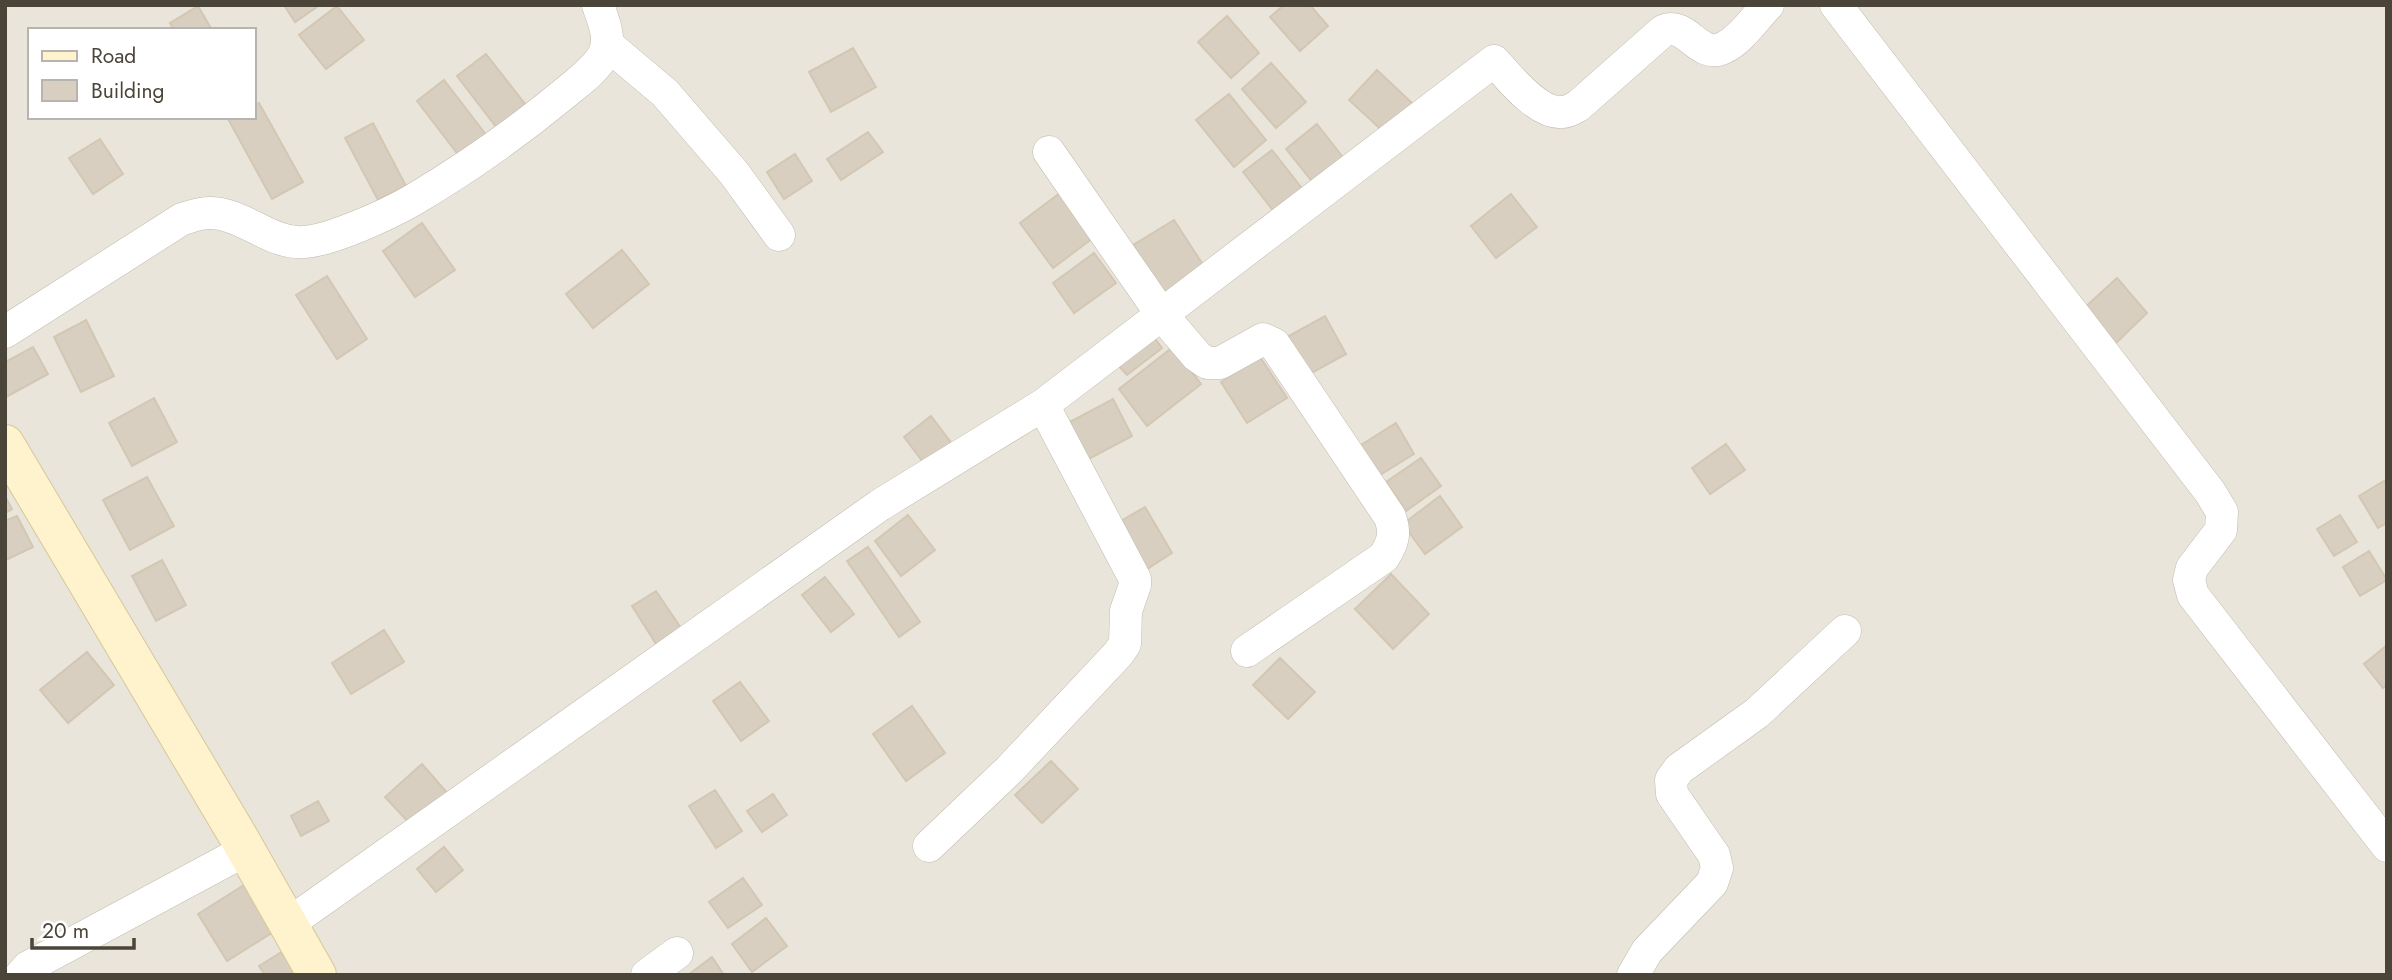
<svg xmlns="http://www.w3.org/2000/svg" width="2392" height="980" font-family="Jost,sans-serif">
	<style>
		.residential { fill: #eae5da; fill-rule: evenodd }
		.building { fill: #d8cfc1; stroke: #d3c7b4; stroke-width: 2 }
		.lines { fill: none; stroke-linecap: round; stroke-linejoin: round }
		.street-casing { stroke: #c2bbae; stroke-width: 33 }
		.secondary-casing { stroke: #d6c79b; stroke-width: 40 }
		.street { stroke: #fff; stroke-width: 32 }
		.secondary { stroke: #fff3cd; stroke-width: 38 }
	</style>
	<rect width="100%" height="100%" fill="#f6f3ec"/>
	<!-- residential -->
	<path class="residential" d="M 5,5 L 2387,5 L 2387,975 L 5,975 ZM 30,30 L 254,30 L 254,117 L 30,117 Z"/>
	<!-- building -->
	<path class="building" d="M 284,5 L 320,5 L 295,22 Z
		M 1284,5 L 1310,5 L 1328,26 L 1300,51 L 1270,17 Z
		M 198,6 L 212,30 L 174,30 L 170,23 Z
		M 337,6 L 364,40 L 326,69 L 299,35 Z
		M 1227,16 L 1259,53 L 1231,78 L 1198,42 Z
		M 853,48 L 876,87 L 831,112 L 809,72 Z
		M 486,54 L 529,109 L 500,132 L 457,76 Z
		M 1271,63 L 1306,102 L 1276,128 L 1242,89 Z
		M 1377,70 L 1413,104 L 1385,133 L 1349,100 Z
		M 444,80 L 487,136 L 460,157 L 417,101 Z
		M 1229,94 L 1266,140 L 1234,167 L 1196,120 Z
		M 259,103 L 303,182 L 272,199 L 228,119 L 254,117 L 254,106 Z
		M 373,123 L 406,186 L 378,200 L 345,138 Z
		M 1317,124 L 1349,165 L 1319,190 L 1286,149 Z
		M 868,132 L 883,152 L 841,180 L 827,159 Z
		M 100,139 L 123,174 L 93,194 L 69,158 Z
		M 1272,150 L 1308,196 L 1279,218 L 1243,172 Z
		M 795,154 L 812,181 L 784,199 L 767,172 Z
		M 1060,193 L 1093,238 L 1053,268 L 1020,223 Z
		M 1511,194 L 1537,227 L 1496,258 L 1471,226 Z
		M 1174,220 L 1209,274 L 1168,300 L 1133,245 Z
		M 422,223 L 455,270 L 415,297 L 383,251 Z
		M 622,250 L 649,284 L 593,328 L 566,294 Z
		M 1094,253 L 1116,283 L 1074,313 L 1053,283 Z
		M 327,276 L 367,339 L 337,359 L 296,295 Z
		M 2117,278 L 2147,313 L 2113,346 L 2082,310 Z
		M 1325,316 L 1346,354 L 1308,375 L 1287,337 Z
		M 86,320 L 114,376 L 81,392 L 54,337 Z
		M 1151,333 L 1162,348 L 1127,375 L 1114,361 Z
		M 33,347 L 48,374 L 6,397 L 5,362 Z
		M 1173,347 L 1201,384 L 1147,426 L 1119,389 Z
		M 1260,357 L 1287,398 L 1247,423 L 1221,382 Z
		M 154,398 L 177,442 L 132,466 L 109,423 Z
		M 1113,399 L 1132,436 L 1085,461 L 1066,424 Z
		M 931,416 L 956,449 L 929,470 L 904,437 Z
		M 1396,423 L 1414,454 L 1372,480 L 1353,450 Z
		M 1726,444 L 1745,470 L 1710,494 L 1692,468 Z
		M 1421,458 L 1441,486 L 1406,511 L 1386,482 Z
		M 147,477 L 174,526 L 130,550 L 103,500 Z
		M 2384,481 L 2387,487 L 2387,523 L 2378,528 L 2359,496 Z
		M 5,496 L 12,509 L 5,513 Z
		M 1440,496 L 1462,527 L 1425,554 L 1403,524 Z
		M 1145,507 L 1172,553 L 1147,569 L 1119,522 Z
		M 908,515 L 935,550 L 901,576 L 875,541 Z
		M 2340,515 L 2357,542 L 2334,556 L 2317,529 Z
		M 17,516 L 33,547 L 6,560 L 5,521 Z
		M 868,547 L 920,622 L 899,637 L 847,561 Z
		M 2369,551 L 2387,580 L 2360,596 L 2343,567 Z
		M 162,560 L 186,605 L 156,621 L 132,576 Z
		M 1391,574 L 1429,614 L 1393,649 L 1355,609 Z
		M 825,577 L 854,614 L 831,632 L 802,595 Z
		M 656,591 L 685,634 L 660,650 L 632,606 Z
		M 384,630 L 404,662 L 351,694 L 332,663 Z
		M 2387,645 L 2387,685 L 2383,688 L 2364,664 Z
		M 87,652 L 114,685 L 68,723 L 40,690 Z
		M 1280,658 L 1315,692 L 1288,719 L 1253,685 Z
		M 740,682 L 769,721 L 741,741 L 713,701 Z
		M 912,706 L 945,753 L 906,781 L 873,734 Z
		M 1051,761 L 1078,789 L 1042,823 L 1015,795 Z
		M 422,764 L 449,795 L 413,827 L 385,797 Z
		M 715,790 L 742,831 L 716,848 L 689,806 Z
		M 773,794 L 787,815 L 762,832 L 747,811 Z
		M 318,801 L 329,821 L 301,836 L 291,816 Z
		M 444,847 L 463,870 L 436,892 L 417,869 Z
		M 743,878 L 762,905 L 728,928 L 709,902 Z
		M 249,882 L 278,929 L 227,961 L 198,914 Z
		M 766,918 L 787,946 L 752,972 L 732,944 Z
		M 288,948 L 305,975 L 265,975 L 259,966 Z
		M 712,957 L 724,975 L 688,975 Z"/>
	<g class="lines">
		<!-- street casing -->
		<g class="street-casing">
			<path id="street" d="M 1836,5 L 2210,492 L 2222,512 L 2221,530 L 2192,568 L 2189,580 L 2193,595 L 2387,846
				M 608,45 L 665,93 L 734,173 L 779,235
				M 1049,152 L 1162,315 L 1197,356 L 1207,363 L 1220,363 L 1263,339 L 1274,344 L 1390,517 C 1396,534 1393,542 1384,557 L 1247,651
				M 5,332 L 182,219 C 190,217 200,213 208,213 C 243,212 270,245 304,242 C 330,241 389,214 413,200 C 465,169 518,132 565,93 C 578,82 594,71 603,56 C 612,40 604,22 598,5
				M 929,846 L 1009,770 L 1118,654 L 1125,644 L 1126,611 L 1135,585 L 1135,579 L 1043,405
				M 288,924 L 880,505 L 1043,405 L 1494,61 C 1509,77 1538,115 1563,112 C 1568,112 1574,108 1578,106 L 1663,31 C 1687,20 1698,60 1723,48 C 1740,41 1755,18 1768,5
				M 21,975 L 28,967 L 246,850
				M 647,975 L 677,953
				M 1633,975 L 1647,951 L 1712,883 L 1717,868 L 1714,855 L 1672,794 L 1671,780 L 1679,769 L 1757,713 L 1845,631"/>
		</g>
		<!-- secondary casing -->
		<g class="secondary-casing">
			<path id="secondary" d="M 5,444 L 238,836 L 317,975"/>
		</g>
		<!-- street -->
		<use href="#street" class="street"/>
		<!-- secondary -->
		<use href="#secondary" class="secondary"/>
	</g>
	<!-- border -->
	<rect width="2392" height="980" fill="none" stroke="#4b4439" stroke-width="14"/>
	<!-- legend -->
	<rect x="28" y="28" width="228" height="91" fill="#ffffff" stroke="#b7b4b0" stroke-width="2"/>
	<rect x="42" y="51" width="35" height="10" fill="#fff3cd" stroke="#b7b4b0" stroke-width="2"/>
	<text x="91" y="63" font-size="21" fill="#4b4439">Road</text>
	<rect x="42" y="80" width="35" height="21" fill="#d8cfc1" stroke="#b7b4b0" stroke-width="2"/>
	<text x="91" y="98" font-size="21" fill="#4b4439">Building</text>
	<!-- scale -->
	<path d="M32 938v10h102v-10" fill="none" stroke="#4b4439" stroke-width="3.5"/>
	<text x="42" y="938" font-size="21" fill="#4b4439" stroke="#ffffff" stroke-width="5" paint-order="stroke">20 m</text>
</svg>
